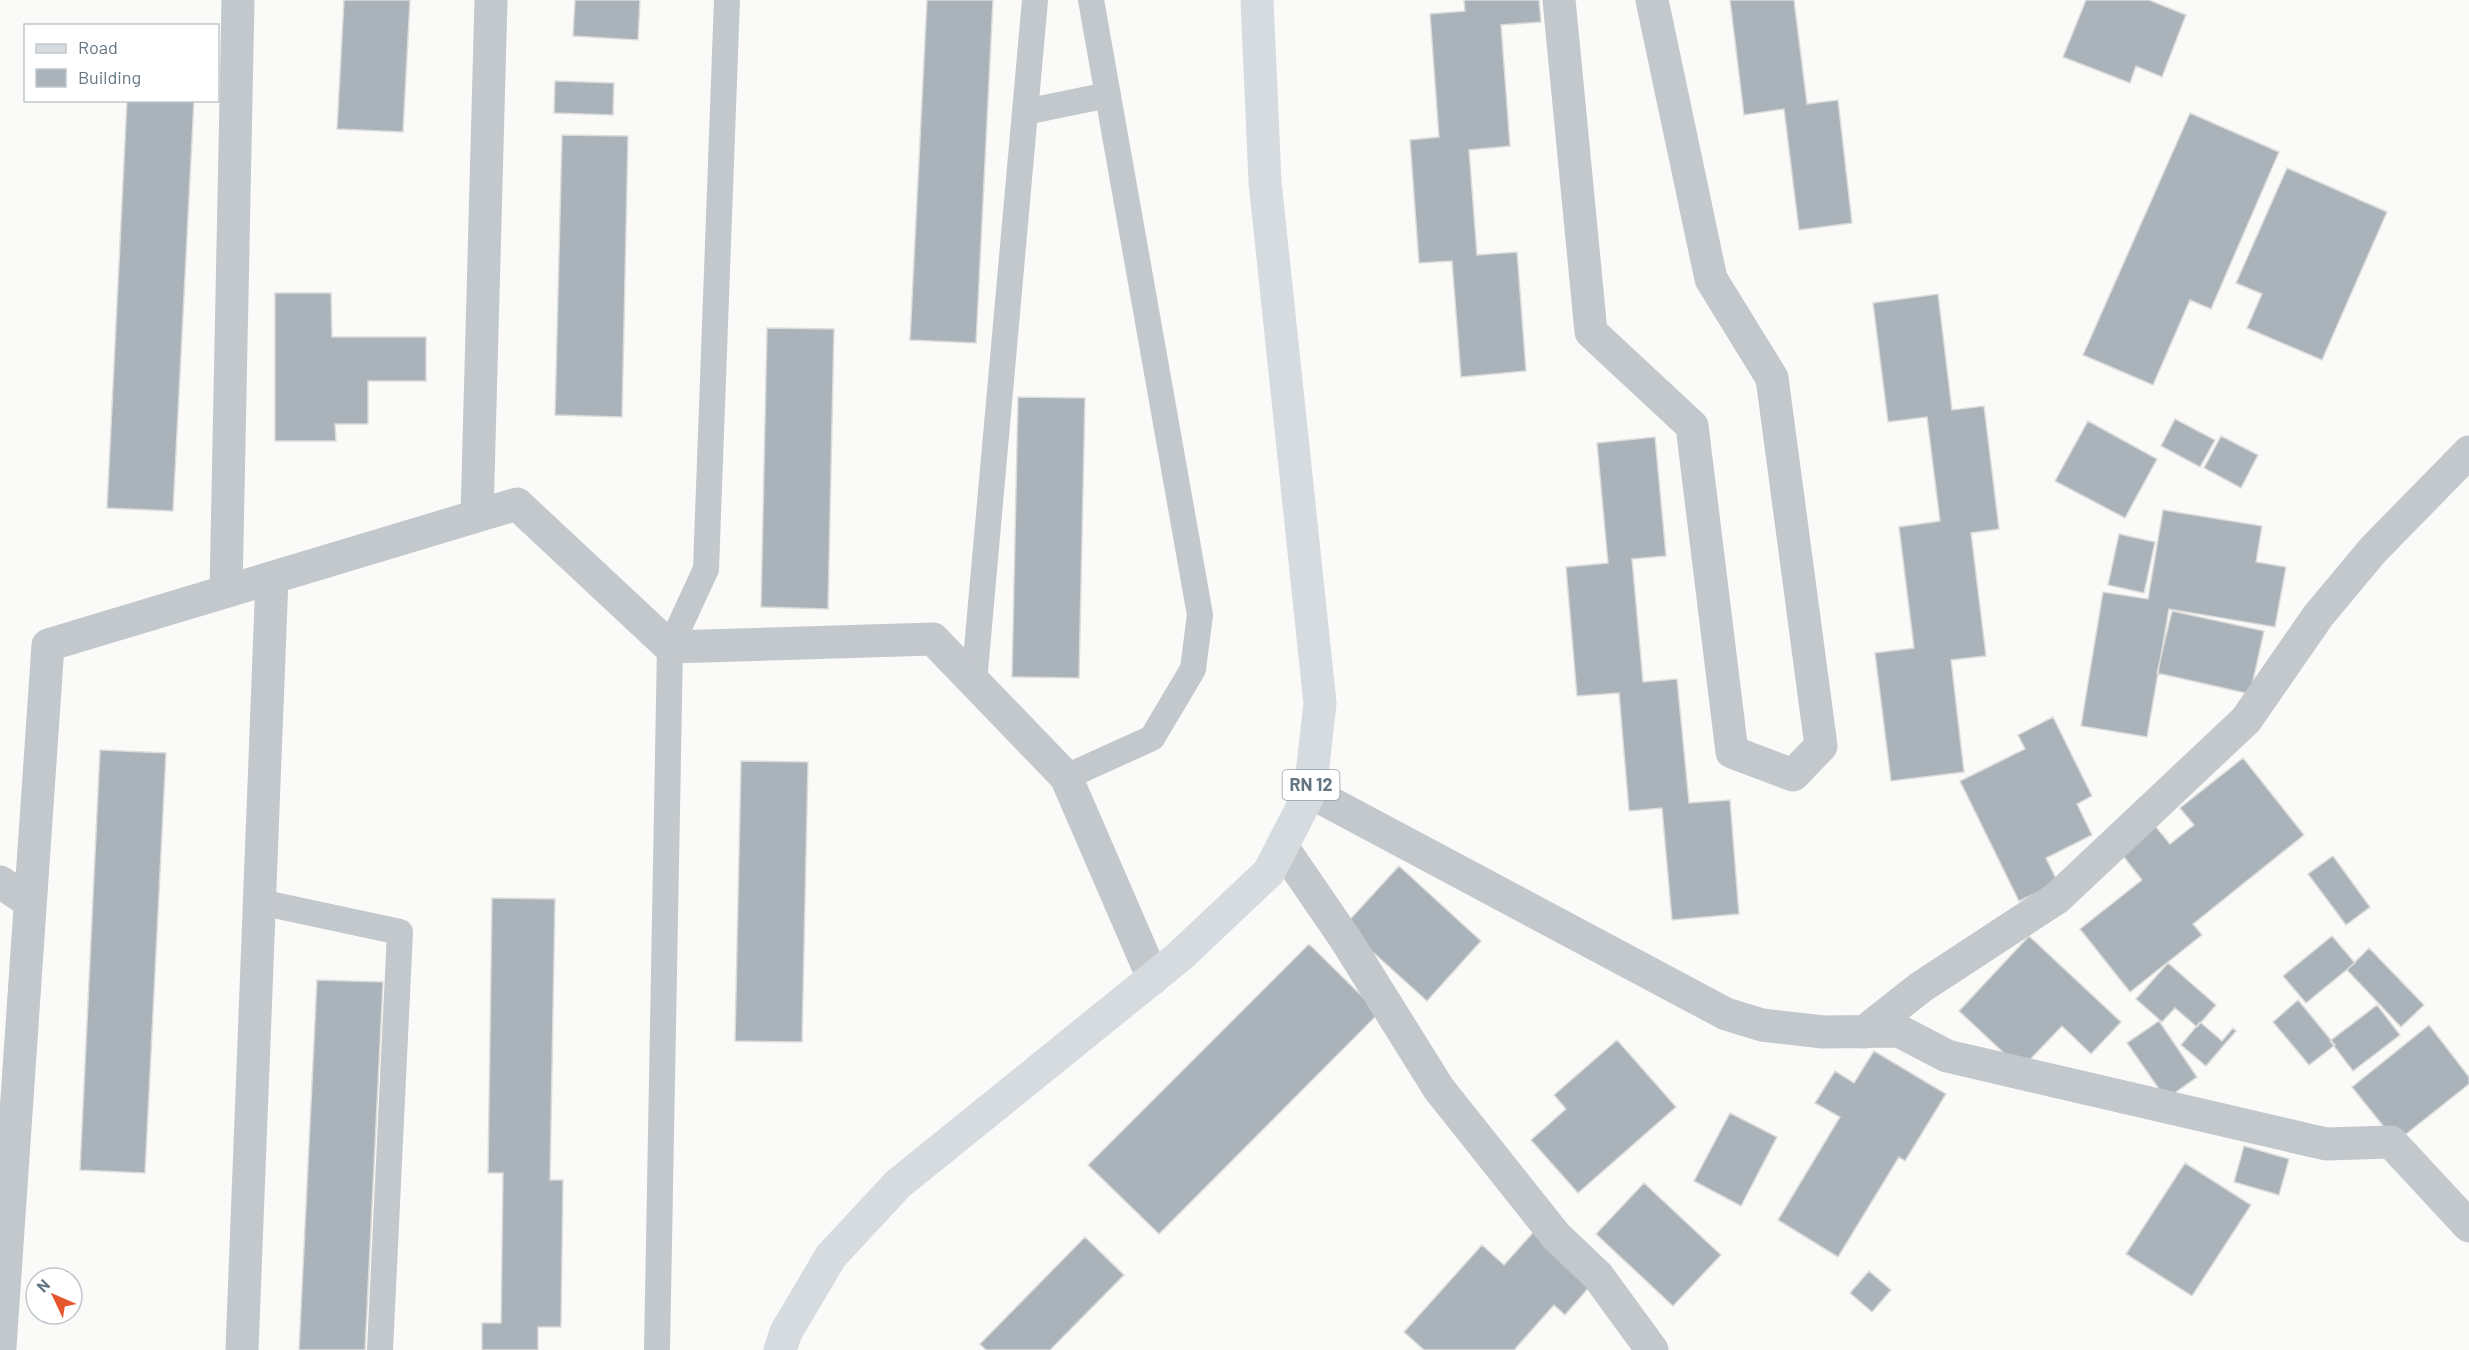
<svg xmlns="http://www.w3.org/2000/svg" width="2469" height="1350" font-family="Barlow,sans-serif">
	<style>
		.building { fill: #aab3b9; stroke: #dcdcda; stroke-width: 1.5 }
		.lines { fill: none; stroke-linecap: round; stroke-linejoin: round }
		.service { stroke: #c3c8cc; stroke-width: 26 }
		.minor { stroke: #c3c8cc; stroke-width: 33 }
		.primary { stroke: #d6dbdf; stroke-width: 33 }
		.labels { text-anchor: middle; stroke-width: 6; stroke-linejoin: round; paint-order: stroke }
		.shield { fill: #fff; stroke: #939fa8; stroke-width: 1.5 }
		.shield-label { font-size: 18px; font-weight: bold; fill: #657683 }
	</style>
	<rect width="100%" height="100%" fill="#fafaf8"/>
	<!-- building -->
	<path class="building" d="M 344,0 L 410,0 L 403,132 L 337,129 Z
		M 575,0 L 640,0 L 638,40 L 573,36 Z
		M 927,0 L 993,0 L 976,343 L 910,340 Z
		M 1464,0 L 1539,0 L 1541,22 L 1501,25 L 1510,146 L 1469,150 L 1477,255 L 1517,252 L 1526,371 L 1461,377 L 1452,261 L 1419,263 L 1410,140 L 1439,137 L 1430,14 L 1465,11 Z
		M 1730,0 L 1794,0 L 1807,104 L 1838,100 L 1852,223 L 1799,230 L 1784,109 L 1744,115 Z
		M 2086,0 L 2149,0 L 2186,15 L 2162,77 L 2136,66 L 2130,83 L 2063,57 Z
		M 555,81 L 614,83 L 613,115 L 554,113 Z
		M 127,100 L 194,100 L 173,511 L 107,508 Z
		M 2190,113 L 2279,152 L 2211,309 L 2190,300 L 2153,385 L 2083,355 Z
		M 562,135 L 628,136 L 622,417 L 555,415 Z
		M 2287,168 L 2387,212 L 2322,360 L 2247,328 L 2262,294 L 2236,283 Z
		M 275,293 L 331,293 L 332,337 L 426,337 L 426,381 L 368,381 L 368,424 L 335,424 L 336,441 L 275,441 Z
		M 1938,294 L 1952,410 L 1984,406 L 1999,529 L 1971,533 L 1986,656 L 1951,660 L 1964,772 L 1891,781 L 1875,653 L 1914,648 L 1899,527 L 1940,521 L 1927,417 L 1888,422 L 1873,303 Z
		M 767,328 L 834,329 L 828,609 L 761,607 Z
		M 1018,397 L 1085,398 L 1079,678 L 1012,677 Z
		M 2175,419 L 2215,440 L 2200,467 L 2161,446 Z
		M 2088,421 L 2157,459 L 2125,518 L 2055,481 Z
		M 2221,436 L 2258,455 L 2241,488 L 2204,468 Z
		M 1655,437 L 1666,556 L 1632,559 L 1643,682 L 1677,679 L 1689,803 L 1730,800 L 1739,914 L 1672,920 L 1662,808 L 1629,811 L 1619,693 L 1577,696 L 1566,567 L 1608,563 L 1597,443 Z
		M 2163,510 L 2262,526 L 2256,562 L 2286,567 L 2275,627 L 2169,609 L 2147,737 L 2081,726 L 2103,592 L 2148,599 Z
		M 2119,534 L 2155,542 L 2144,593 L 2108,585 Z
		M 2172,611 L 2264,631 L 2250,694 L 2157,673 Z
		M 2053,717 L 2092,796 L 2077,804 L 2092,835 L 2046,858 L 2058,883 L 2019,901 L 1960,781 L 2025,749 L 2018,735 Z
		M 100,750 L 166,753 L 145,1173 L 80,1170 Z
		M 2243,758 L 2304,835 L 2193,924 L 2202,935 L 2130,992 L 2080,929 L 2142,880 L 2116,847 L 2150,820 L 2170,844 L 2194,825 L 2180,808 Z
		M 741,761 L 808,762 L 802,1042 L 735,1041 Z
		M 2333,856 L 2370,907 L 2346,925 L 2308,874 Z
		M 1399,866 L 1481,941 L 1427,1001 L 1344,926 Z
		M 492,898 L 555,899 L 550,1180 L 563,1180 L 561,1327 L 538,1327 L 538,1350 L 482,1350 L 482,1323 L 501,1323 L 503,1173 L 488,1173 Z
		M 2029,936 L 2121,1022 L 2091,1054 L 2062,1026 L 2021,1069 L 1959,1011 Z
		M 2332,936 L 2355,963 L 2306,1003 L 2283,976 Z
		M 1309,944 L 1379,1013 L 1159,1234 L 1088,1165 Z
		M 2369,948 L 2424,1005 L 2401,1027 L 2347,970 Z
		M 2168,963 L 2216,1005 L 2197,1027 L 2175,1008 L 2162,1022 L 2136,999 Z
		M 317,980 L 383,982 L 365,1350 L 299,1350 Z
		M 2298,1000 L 2335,1045 L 2309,1065 L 2273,1022 Z
		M 2377,1005 L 2400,1035 L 2353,1071 L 2330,1041 Z
		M 2159,1021 L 2197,1077 L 2166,1099 L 2127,1043 Z
		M 2200,1022 L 2222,1041 L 2233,1028 L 2236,1031 L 2206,1066 L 2181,1045 Z
		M 2429,1025 L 2469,1077 L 2469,1084 L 2396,1142 L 2352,1087 Z
		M 1617,1040 L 1676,1107 L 1578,1193 L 1531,1140 L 1566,1109 L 1554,1095 Z
		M 1874,1051 L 1946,1094 L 1905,1161 L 1899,1157 L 1838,1257 L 1778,1220 L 1840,1117 L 1815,1103 L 1835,1071 L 1854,1083 Z
		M 1730,1113 L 1777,1137 L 1741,1206 L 1694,1181 Z
		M 2244,1146 L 2289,1159 L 2279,1195 L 2234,1182 Z
		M 2185,1163 L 2251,1205 L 2192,1296 L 2126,1254 Z
		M 1644,1183 L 1721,1255 L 1673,1306 L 1596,1234 Z
		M 1539,1226 L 1597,1278 L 1565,1315 L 1554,1305 L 1514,1350 L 1424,1350 L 1404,1332 L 1482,1245 L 1504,1265 Z
		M 1085,1237 L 1124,1275 L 1050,1350 L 986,1350 L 980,1344 Z
		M 1869,1271 L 1891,1290 L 1872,1312 L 1850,1293 Z"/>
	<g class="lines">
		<!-- service -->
		<path class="service" d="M 1025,112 L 1108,95
			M 974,682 L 1035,0
			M 1066,777 L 1152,738 L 1193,669 L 1200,615 L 1091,0
			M 260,902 L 400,932 L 380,1350
			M 657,1350 L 670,647 L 706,569 L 727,0"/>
		<!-- minor -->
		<path class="minor" d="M 1559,0 L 1591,332 L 1692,426 L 1732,752 L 1793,775 L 1821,746 L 1772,378 L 1711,279 L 1652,0
			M 477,516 L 491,0
			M 226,591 L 238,0
			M 1310,792 L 1726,1014 L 1762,1025 L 1823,1032 L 1899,1031 L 1947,1056 L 2326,1144 L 2391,1142 L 2469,1226
			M 1283,848 L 1346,940 L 1439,1089 L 1556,1236 L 1598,1276 L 1652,1350
			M 0,882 L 30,902
			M 1864,1032 L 1921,987 L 2057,898 L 2246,720 L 2318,616 L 2373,550 L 2469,452
			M 0,1347 L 48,645 L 517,504 L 670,647 L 933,639 L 1066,777 L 1153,978
			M 242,1350 L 272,578"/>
		<!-- primary -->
		<path class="primary" d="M 780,1350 L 786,1332 L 831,1256 L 898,1184 L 1180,956 L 1269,872 L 1310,792 L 1320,703 L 1265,182 L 1257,0"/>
	</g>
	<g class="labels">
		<!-- shield labels -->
		<rect class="shield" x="1282.5" y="770" width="57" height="30" rx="4.5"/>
		<g class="shield-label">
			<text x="1311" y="791">RN 12</text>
		</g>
	</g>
	<!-- legend -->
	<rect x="24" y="24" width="195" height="78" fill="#ffffff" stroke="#c1c8cd" stroke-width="1.5"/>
	<rect x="36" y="44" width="30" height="9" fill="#d6dbdf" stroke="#c1c8cd" stroke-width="1.5"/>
	<text x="78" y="54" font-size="18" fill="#657683">Road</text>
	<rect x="36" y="69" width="30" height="18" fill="#aab3b9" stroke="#c1c8cd" stroke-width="1.5"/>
	<text x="78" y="84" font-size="18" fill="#657683">Building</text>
	<!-- north arrow -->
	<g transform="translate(54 1296) rotate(314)"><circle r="28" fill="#ffffff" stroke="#c1c8cd" stroke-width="1.5"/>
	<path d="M0-4.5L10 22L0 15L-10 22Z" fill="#e4572e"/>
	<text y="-9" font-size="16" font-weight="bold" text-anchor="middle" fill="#657683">N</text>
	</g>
</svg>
